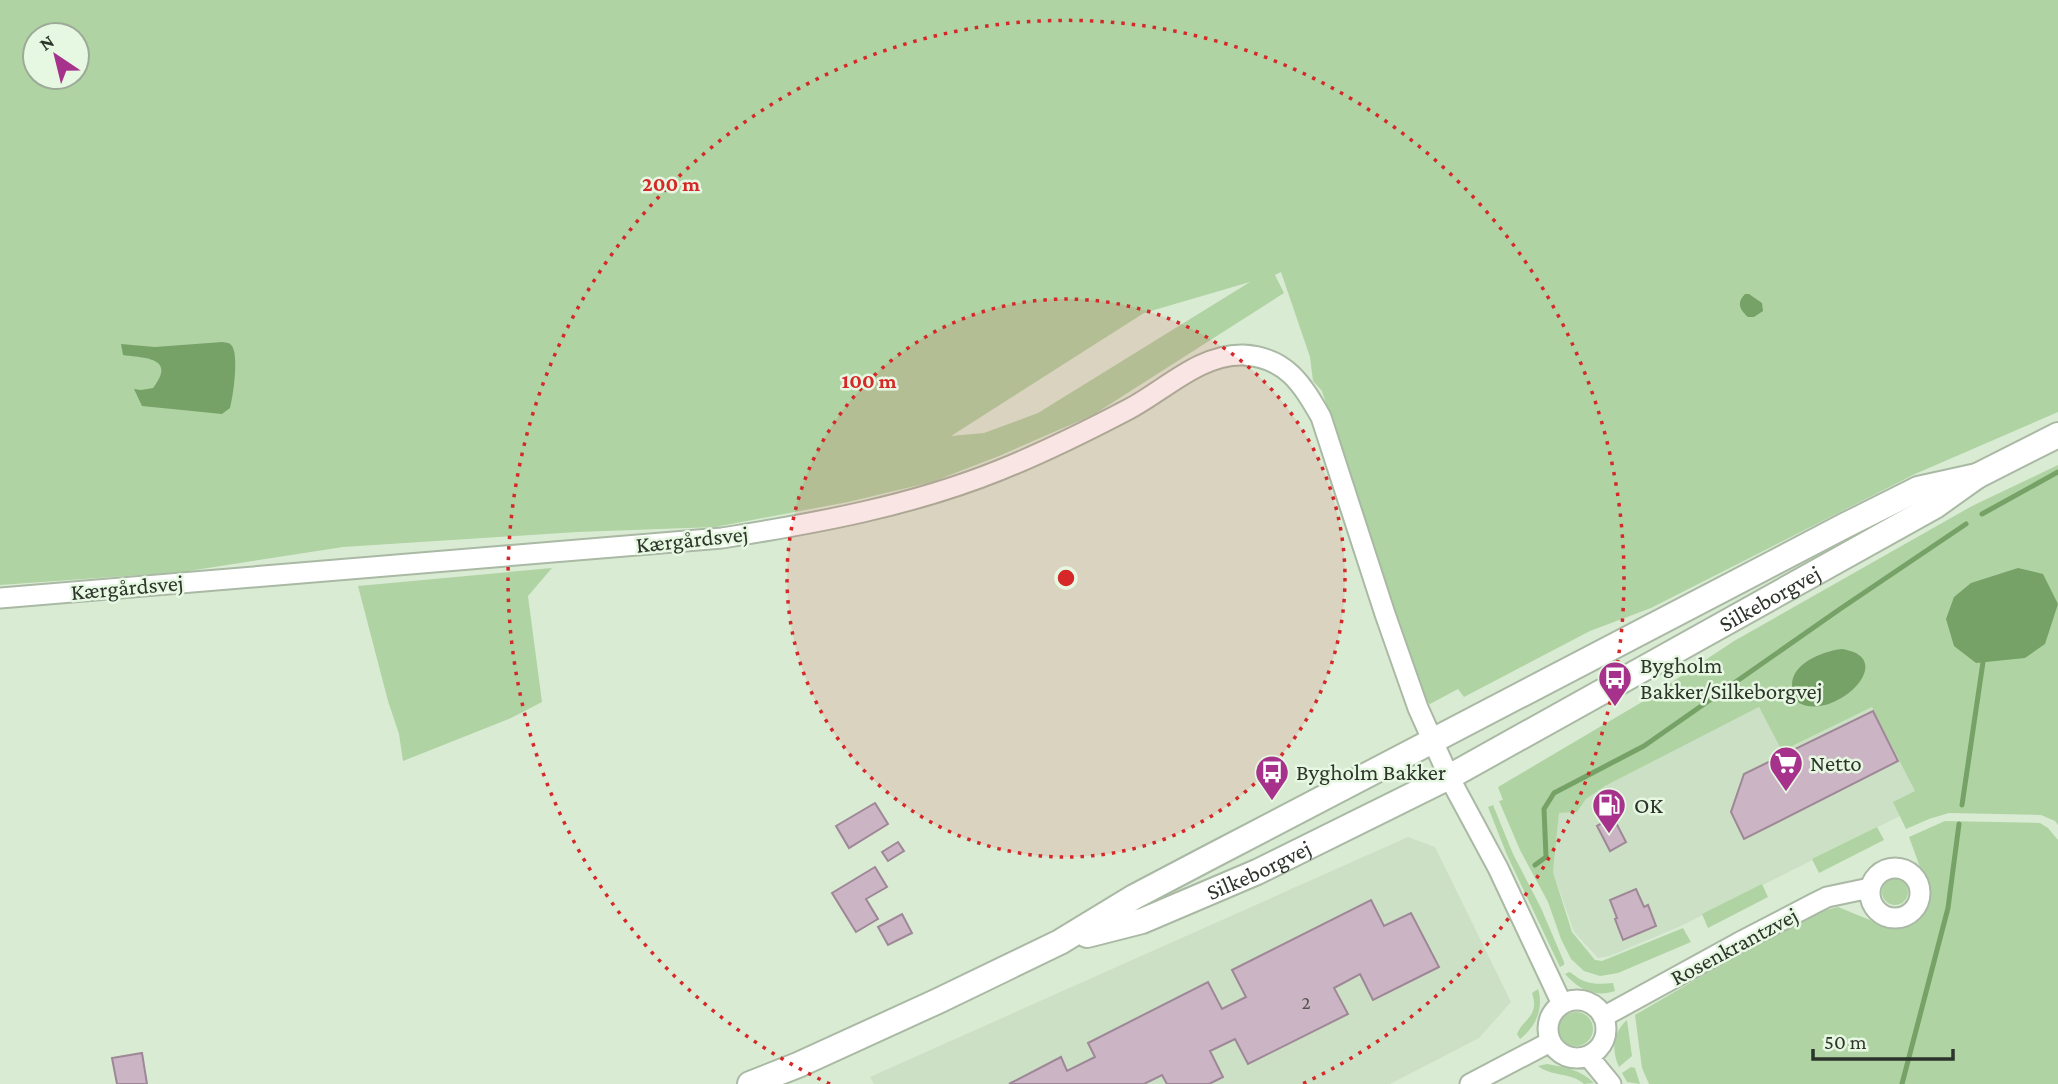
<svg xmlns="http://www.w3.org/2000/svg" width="2058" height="1084" font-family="'Crimson Pro',serif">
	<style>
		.built { fill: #cbe0c4 }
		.green { fill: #afd3a3; fill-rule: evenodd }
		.water { fill: #76a267 }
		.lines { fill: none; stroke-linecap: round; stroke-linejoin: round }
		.stream { stroke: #76a267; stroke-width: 5 }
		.building { fill: #cbb4c3; stroke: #9e8796; stroke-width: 2 }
		.minor-casing { stroke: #a9b9a4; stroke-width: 23 }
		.major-casing { stroke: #a9b9a4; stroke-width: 28 }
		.minor { stroke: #fff; stroke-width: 19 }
		.major { stroke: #fff; stroke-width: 24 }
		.ring { fill: none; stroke: #d62828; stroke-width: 3.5; stroke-dasharray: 3.5 7 }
		.labels { text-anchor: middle; stroke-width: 5; stroke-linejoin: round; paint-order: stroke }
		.number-label { font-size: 19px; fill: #545451 }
		.street-label { font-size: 23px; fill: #2d342b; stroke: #e7f8e2 }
		.poi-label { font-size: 23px; fill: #2d342b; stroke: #e7f8e2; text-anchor: start }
		.centre { fill: #d62828; stroke: #e7f8e2; stroke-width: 3.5 }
		.ring-label { font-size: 21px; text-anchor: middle; font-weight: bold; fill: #d62828; stroke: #e7f8e2; stroke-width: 5; stroke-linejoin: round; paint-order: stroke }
	</style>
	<rect width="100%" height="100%" fill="#daebd4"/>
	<!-- built -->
	<path class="built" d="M 1759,707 L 1782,751 L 1872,707 L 1924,804 L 1681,926 L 1610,956 L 1598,958 L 1574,932 L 1553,872 L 1559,813 L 1577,812 L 1586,799 L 1605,786 Z
		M 1408,837 L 1435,847 L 1511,1002 L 1479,1038 L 1390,1084 L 874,1084 L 870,1077 Z"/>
	<!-- green -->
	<path class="green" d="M 0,0 L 2058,0 L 2058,412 L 1915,474 L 1651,608 L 1590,631 L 1464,697 L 1458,689 L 1430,704 L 1422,698 L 1322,391 L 1313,381 L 1310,357 L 1281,272 L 1275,275 L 1284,293 L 1093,415 L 999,456 L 932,482 L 848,502 L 715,527 L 577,532 L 343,547 L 182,572 L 0,585 ZM 35,35 L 77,35 L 77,77 L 35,77 ZM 1250,282 L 1038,413 L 984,433 L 951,436 L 1144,313 Z
		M 2058,465 L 2058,825 L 2055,821 L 2041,815 L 1949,813 L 1929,819 L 1906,829 L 1893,802 L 1915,791 L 1872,707 L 1782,751 L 1759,707 L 1605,786 L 1586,799 L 1577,812 L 1559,813 L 1553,872 L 1572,932 L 1595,960 L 1602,961 L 1683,928 L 1691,942 L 1618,973 L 1600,976 L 1584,971 L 1571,959 L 1561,939 L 1548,902 L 1520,850 L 1499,801 L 1503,800 L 1498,787 L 1642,702 L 1734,641 L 1972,506 Z
		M 552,568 L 528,596 L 542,702 L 511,718 L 403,761 L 399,734 L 388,701 L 358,586 Z
		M 1493,805 L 1513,854 L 1541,908 L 1564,962 L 1564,965 L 1560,967 L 1507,855 L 1488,807 Z
		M 1945,821 L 2040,823 L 2048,828 L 2058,840 L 2058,1084 L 1649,1084 L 1642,1068 L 1635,1015 L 1741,953 L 1822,911 L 1838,907 L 1892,929 L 1909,925 L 1922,915 L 1930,901 L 1929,884 L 1920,867 L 1909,837 Z
		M 1877,827 L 1884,840 L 1819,873 L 1812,859 Z
		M1882 892a13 13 0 1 1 26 0a13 13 0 1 1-26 0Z
		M 1762,884 L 1768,897 L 1708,928 L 1702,914 Z
		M 1569,972 C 1572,973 1575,976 1578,978 C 1589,985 1601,984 1613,983 L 1615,991 C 1595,998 1578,989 1565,974 Z
		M 1538,989 C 1544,1008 1536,1027 1520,1039 L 1517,1034 C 1523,1019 1540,1016 1532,993 Z
		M1559 1029a17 17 0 1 1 34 0a17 17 0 1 1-34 0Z
		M 1627,1020 L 1632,1056 L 1619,1067 C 1611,1050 1613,1032 1627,1020 Z
		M 1547,1064 C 1565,1067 1581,1070 1594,1083 L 1584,1084 C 1571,1072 1552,1077 1538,1066 Z
		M 1631,1067 L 1635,1068 L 1640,1084 L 1627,1082 L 1622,1073 Z"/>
	<!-- water -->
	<path class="water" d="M 1745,294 L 1749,294 L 1762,303 L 1763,311 L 1754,317 L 1748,317 C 1740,310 1736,303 1745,294 Z
		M 222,342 C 227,343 229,342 232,346 C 239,356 233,397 230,408 L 222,414 L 142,406 L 134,389 L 141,390 L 153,388 C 177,357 144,358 123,355 L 121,344 L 155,347 Z
		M 2018,568 L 2043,574 L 2058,604 L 2045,644 L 2025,658 L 1976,663 L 1954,646 L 1946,619 L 1954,597 L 1971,583 Z
		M 1842,649 C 1901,658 1834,722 1799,703 C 1776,672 1815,652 1842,649 Z"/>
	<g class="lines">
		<!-- stream -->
		<path class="stream" d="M 1982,514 L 2058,472
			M 1962,805 L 1983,662
			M 1535,865 L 1546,857 L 1544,809 L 1554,793 L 1644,746 L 1840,609 L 1966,524
			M 1902,1084 L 1948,908 L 1959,824"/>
	</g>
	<!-- building -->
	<path class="building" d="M 1873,711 L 1898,761 L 1744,839 L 1731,812 L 1744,774 Z
		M 875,803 L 888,824 L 849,848 L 836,826 Z
		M 1613,817 L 1626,842 L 1610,851 L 1597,826 Z
		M 898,842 L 904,851 L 888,861 L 882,852 Z
		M 875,867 L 887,887 L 866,899 L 878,919 L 856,932 L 832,893 Z
		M 1636,889 L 1644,907 L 1648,905 L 1656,926 L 1623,940 L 1615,919 L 1617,918 L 1610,900 Z
		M 1371,900 L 1384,926 L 1411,913 L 1439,967 L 1373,1000 L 1360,974 L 1334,988 L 1348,1014 L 1248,1064 L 1235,1039 L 1210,1051 L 1223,1077 L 1209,1084 L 1167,1084 L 1162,1075 L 1144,1084 L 1009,1084 L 1061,1057 L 1067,1071 L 1095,1057 L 1088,1043 L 1208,982 L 1222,1009 L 1246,997 L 1232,970 Z
		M 902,914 L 912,933 L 888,945 L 878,927 Z
		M 142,1053 L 147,1084 L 117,1084 L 112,1058 Z"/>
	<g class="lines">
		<!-- minor casing -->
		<g class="minor-casing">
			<path id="minor" d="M 0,598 L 722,538 C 817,523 911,506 1000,470 C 1045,452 1087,431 1129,409 C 1165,390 1200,354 1243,355 C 1286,357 1302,384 1321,417 L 1385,614 L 1418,708 L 1449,777 L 1498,868 L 1562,1004
				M1870 893a25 25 0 1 1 50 0a25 25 0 1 1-50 0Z
				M1548 1029a29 29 0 1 1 58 0a29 29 0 1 1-58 0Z
				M 1603,1017 L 1738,943 L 1815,903 L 1827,897 L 1870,888
				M 1588,1056 L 1611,1084
				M 1470,1084 L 1550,1042"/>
		</g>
		<!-- major casing -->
		<g class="major-casing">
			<g id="major">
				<path id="s1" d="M 1087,935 L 1142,921 L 1257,872 L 1449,777 L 1935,506 L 1977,476 L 2058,435"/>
				<path d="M 750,1084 L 798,1065 L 938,1001 L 1060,942 L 1134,897 L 1212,856 L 1846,525 L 1918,489 L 1977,476"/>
			</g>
		</g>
		<!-- minor -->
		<use href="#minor" class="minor"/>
		<!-- major -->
		<use href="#major" class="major"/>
	</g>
	<!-- distance rings -->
	<circle cx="1066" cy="578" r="279" fill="#d62828" fill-opacity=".12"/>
	<g class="ring">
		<circle cx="1066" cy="578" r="279"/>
		<path d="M830 1084A558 558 0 1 1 1302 1084"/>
	</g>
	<!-- icons -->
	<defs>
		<g id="bus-pin" transform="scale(1.75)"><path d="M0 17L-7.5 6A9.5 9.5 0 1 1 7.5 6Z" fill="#a7328b" stroke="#e7f8e2"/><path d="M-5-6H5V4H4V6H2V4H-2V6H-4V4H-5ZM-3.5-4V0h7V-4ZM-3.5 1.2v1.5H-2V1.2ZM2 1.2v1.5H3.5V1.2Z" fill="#fff"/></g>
		<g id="supermarket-pin" transform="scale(1.75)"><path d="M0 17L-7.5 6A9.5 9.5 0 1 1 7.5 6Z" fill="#a7328b" stroke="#e7f8e2"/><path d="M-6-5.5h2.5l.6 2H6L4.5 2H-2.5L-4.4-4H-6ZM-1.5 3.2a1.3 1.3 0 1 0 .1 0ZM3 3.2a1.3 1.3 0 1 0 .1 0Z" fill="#fff"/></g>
		<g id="fuel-pin" transform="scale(1.75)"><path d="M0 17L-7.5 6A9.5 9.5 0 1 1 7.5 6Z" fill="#a7328b" stroke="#e7f8e2"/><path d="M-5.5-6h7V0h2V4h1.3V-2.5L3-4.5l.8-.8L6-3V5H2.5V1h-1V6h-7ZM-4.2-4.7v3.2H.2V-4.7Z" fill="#fff"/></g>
	</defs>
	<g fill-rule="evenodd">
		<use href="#bus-pin" x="1615" y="678"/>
		<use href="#supermarket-pin" x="1786" y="763"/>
		<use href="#bus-pin" x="1272" y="772"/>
		<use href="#fuel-pin" x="1609" y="805"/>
	</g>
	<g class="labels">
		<!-- number labels -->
		<g class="number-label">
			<text x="1306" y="1009">2</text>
		</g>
		<!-- street labels -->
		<g class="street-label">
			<text transform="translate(692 539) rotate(-6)" y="8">Kærgårdsvej</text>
			<text transform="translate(127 587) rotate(-5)" y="8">Kærgårdsvej</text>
			<text dy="8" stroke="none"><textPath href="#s1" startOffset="763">Silkeborgvej</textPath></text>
			<text dy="8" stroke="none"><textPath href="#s1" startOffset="184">Silkeborgvej</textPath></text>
			<text transform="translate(1734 946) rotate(-28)" y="8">Rosenkrantzvej</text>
		</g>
		<!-- poi labels -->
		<g class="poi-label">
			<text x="1640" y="673">Bygholm<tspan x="1640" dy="26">Bakker/Silkeborgvej</tspan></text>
			<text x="1810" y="771">Netto</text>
			<text x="1296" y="780">Bygholm Bakker</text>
			<text x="1634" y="813">OK</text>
		</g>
	</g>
	<circle cx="1066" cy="578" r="10" class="centre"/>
	<g class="ring-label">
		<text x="671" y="191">200 m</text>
		<text x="869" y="388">100 m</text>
	</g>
	<!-- north arrow -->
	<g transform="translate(56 56) rotate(325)"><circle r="33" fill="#e7f8e2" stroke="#9daa99" stroke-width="2"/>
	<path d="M0-5L12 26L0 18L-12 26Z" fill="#a7328b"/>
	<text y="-10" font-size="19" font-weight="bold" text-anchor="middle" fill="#2d342b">N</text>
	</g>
	<!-- scale -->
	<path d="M1813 1049v10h140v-10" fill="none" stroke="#2d342b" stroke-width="3.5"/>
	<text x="1824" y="1049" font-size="21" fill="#2d342b" stroke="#e7f8e2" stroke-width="5" paint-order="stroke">50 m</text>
</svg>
